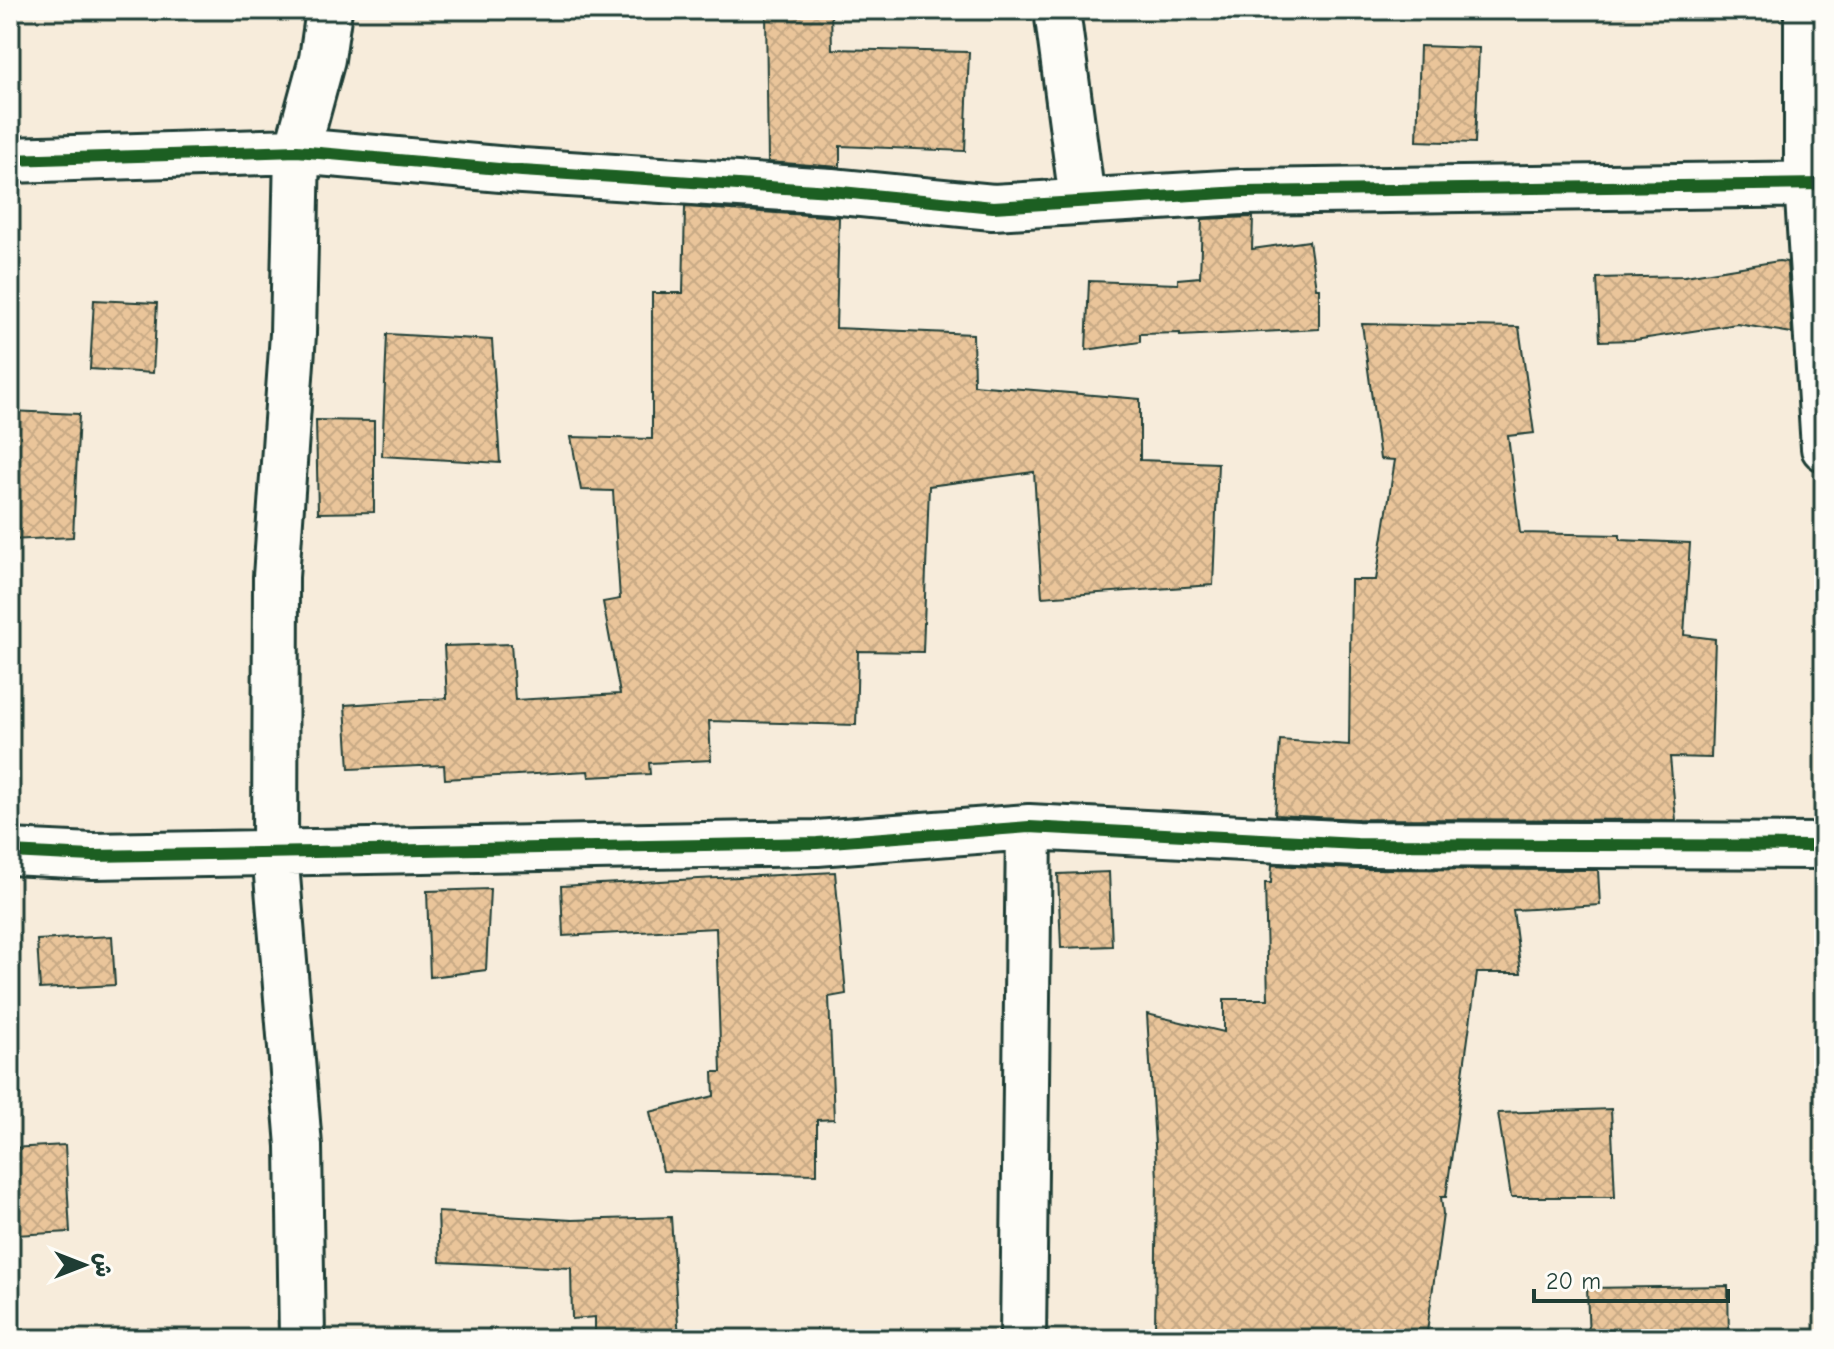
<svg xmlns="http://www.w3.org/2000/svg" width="1834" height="1349" font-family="'Comic Neue','Playpen Sans Arabic',sans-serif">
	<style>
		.building { fill: url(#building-cross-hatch); stroke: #1f3d34; stroke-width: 2 }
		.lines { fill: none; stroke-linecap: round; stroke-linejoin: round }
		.minor-casing { stroke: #1f3d34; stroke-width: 50 }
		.minor { stroke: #fdfcf7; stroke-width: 44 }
		.cycleway-casing { stroke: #fdfcf7; stroke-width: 17 }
		.cycleway { stroke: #1b5e20; stroke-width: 12 }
	</style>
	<defs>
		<pattern id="building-cross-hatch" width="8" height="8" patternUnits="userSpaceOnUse" patternTransform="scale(2)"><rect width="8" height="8" fill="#eac59a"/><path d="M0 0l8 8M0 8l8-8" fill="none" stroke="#c8aa85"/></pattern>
	</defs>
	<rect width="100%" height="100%" fill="#f7ecdb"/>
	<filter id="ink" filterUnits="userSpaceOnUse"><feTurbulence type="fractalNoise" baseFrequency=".0125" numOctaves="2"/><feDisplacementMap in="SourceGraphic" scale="16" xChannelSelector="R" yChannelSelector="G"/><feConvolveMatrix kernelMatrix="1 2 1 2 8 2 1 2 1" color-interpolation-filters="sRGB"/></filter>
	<g filter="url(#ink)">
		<!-- building -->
		<path class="building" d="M 831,10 L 832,49 L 969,52 L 965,151 L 840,146 L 840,167 L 768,162 L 766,11 Z
			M 1420,46 L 1479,48 L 1475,143 L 1417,141 Z
			M 685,207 L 839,217 L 836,328 L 973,334 L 974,385 L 1140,399 L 1140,460 L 1218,463 L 1213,585 L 1042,597 L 1034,472 L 929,486 L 923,652 L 858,651 L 856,725 L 709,721 L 711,760 L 649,763 L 650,774 L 589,777 L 588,771 L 445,779 L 444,765 L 349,769 L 345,705 L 447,698 L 444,646 L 511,644 L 515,700 L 620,694 L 603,602 L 620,599 L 613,491 L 581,490 L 571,437 L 652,439 L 652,293 L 683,293 Z
			M 1253,217 L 1252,249 L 1309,241 L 1316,288 L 1319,288 L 1319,329 L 1180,336 L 1180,333 L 1140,334 L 1140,342 L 1086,350 L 1089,281 L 1178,284 L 1178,279 L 1200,277 L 1202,219 Z
			M 1779,261 L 1787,262 L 1792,333 L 1737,324 L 1635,340 L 1600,341 L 1597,278 L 1685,276 Z
			M 94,300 L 157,303 L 153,373 L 90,369 Z
			M 1362,324 L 1519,327 L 1534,433 L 1508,436 L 1520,533 L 1620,535 L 1620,540 L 1690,543 L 1684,635 L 1715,639 L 1711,758 L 1670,757 L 1676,820 L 1358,819 L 1275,815 L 1280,740 L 1349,745 L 1351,580 L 1376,580 L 1395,460 L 1380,459 Z
			M 387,334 L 492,340 L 500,463 L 382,456 Z
			M 10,411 L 79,414 L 73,537 L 10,540 Z
			M 316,420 L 374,421 L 374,512 L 318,513 Z
			M 1272,865 L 1357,869 L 1598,870 L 1600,905 L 1513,910 L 1521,973 L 1477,973 L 1446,1197 L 1441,1197 L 1443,1214 L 1426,1339 L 1204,1339 L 1206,1327 L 1155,1327 L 1157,1178 L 1147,1014 L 1224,1032 L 1224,999 L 1268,999 L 1265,883 L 1271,883 Z
			M 835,872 L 846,994 L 829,997 L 834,1119 L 817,1120 L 817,1174 L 663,1171 L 650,1112 L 714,1096 L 713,1072 L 721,1072 L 716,928 L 563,936 L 561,886 Z
			M 1109,872 L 1112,946 L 1061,948 L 1058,874 Z
			M 490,889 L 486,970 L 430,977 L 427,891 Z
			M 112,936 L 115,985 L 40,989 L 37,940 Z
			M 1611,1109 L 1615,1197 L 1511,1197 L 1498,1113 Z
			M 65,1145 L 70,1232 L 15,1235 L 11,1148 Z
			M 438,1212 L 572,1220 L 671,1217 L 679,1339 L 595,1339 L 595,1317 L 572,1319 L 571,1268 L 440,1262 Z
			M 1728,1286 L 1729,1337 L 1589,1339 L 1587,1288 Z"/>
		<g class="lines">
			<!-- minor casing -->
			<g class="minor-casing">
				<path id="minor" d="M 1057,10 L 1082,200
					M 1807,10 L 1807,182 L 1824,448
					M 10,160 L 297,151 L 522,171 L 831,191 L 993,207 L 1242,192 L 1824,184
					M 10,852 L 92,856 L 817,843 L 1029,827 L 1357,844 L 1824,846
					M 302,1339 L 299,1146 L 275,851 L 276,577 L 293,334 L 297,151 L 322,59 L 329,10
					M 1023,1339 L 1029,827"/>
			</g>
			<!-- minor -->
			<use href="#minor" class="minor"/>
			<!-- cycleway casing -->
			<g class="cycleway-casing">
				<path id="cycleway" d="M 10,160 L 297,151 L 522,171 L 831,191 L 993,207 L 1242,192 L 1824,184
					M 10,852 L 92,856 L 817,843 L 1029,827 L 1357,844 L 1824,846"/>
			</g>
			<!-- cycleway -->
			<use href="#cycleway" class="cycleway"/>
		</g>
	</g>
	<!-- margin -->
	<rect width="1834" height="1349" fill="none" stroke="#fdfcf7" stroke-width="40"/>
	<rect x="20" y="20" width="1794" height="1309" fill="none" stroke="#1f3d34" stroke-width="3" filter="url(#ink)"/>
	<!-- north arrow -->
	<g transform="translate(84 1265) rotate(90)" stroke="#fdfcf7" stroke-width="6" paint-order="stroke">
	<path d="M0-6L14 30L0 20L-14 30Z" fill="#1f3d34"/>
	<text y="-12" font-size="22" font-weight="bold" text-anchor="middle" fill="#1f3d34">ش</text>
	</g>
	<!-- scale -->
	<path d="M1534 1289v12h194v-12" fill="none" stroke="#1f3d34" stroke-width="4"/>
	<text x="1546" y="1289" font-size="24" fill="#1f3d34" stroke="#fdfcf7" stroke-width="6" paint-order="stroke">20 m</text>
</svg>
